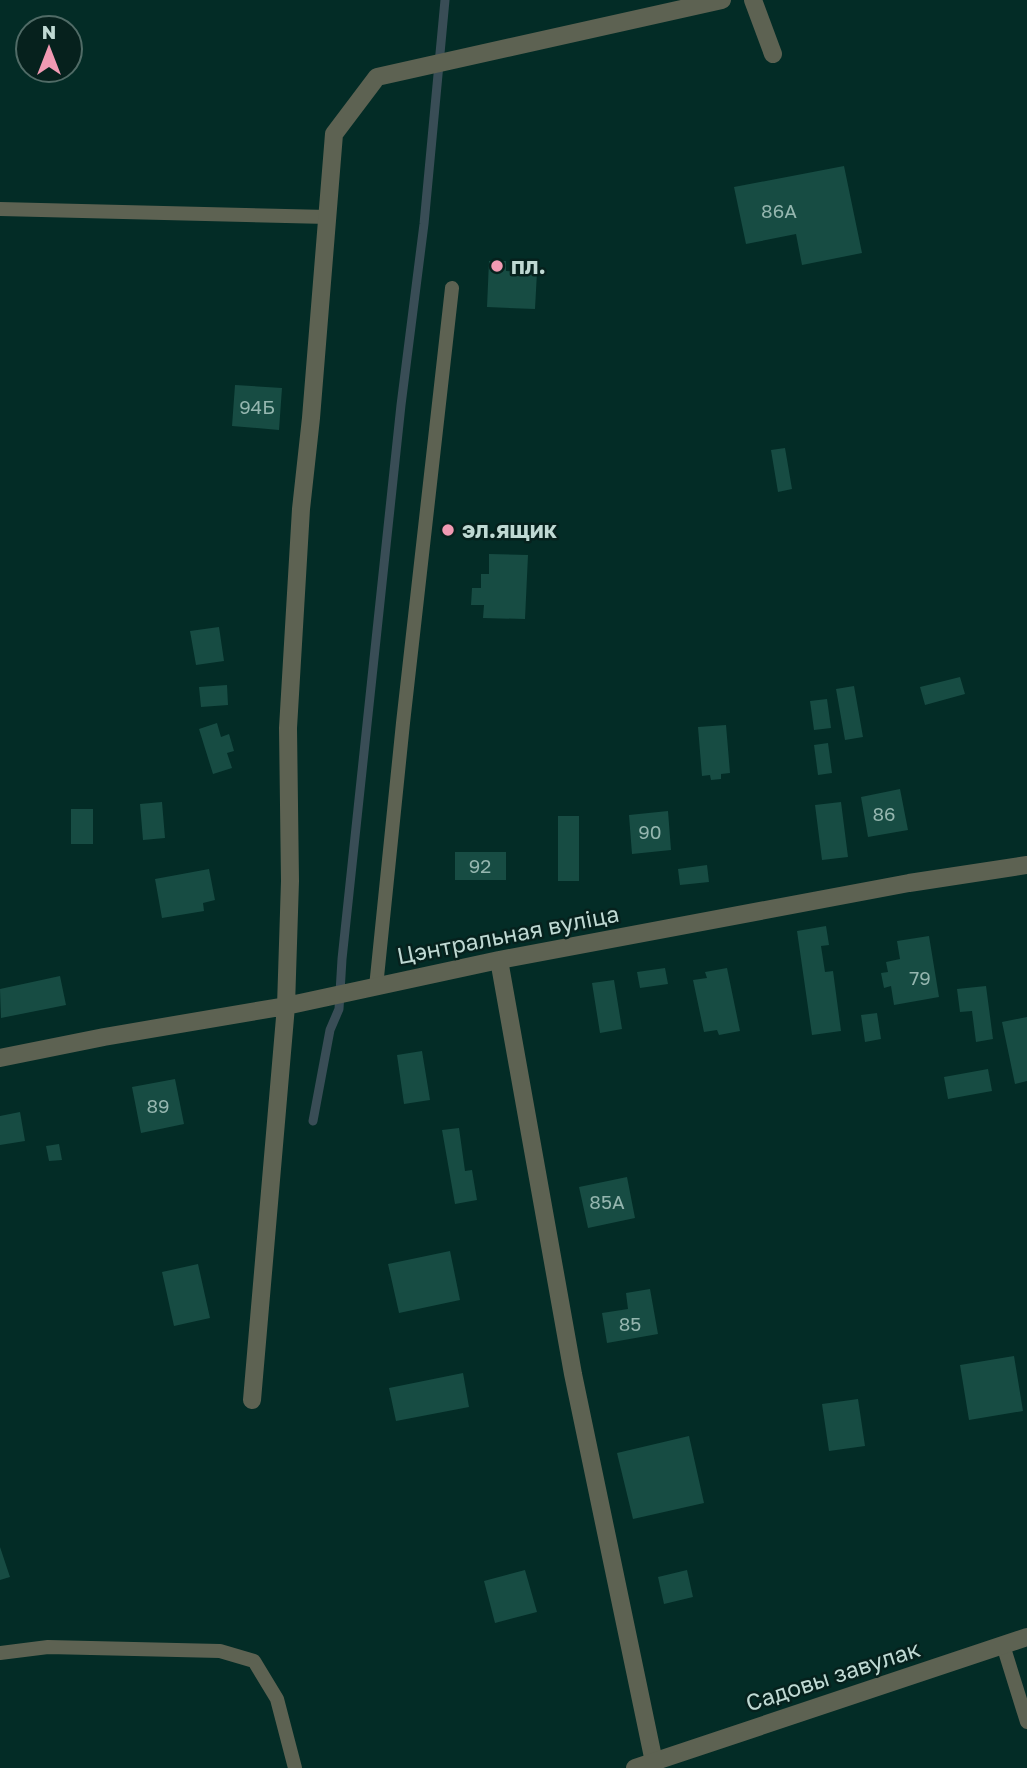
<svg xmlns="http://www.w3.org/2000/svg" width="1027" height="1768" font-family="'Golos Text',sans-serif">
	<style>
		.lines { fill: none; stroke-linecap: round; stroke-linejoin: round }
		.stream { stroke: #394d56; stroke-width: 9 }
		.building { fill: #174c43 }
		.service { stroke: #5d6252; stroke-width: 14 }
		.minor { stroke: #5d6252; stroke-width: 18 }
		.tertiary { stroke: #5d6252; stroke-width: 18 }
		.poi-dot { fill: #f19ab3; stroke: #06211d; stroke-width: 2.5 }
		.labels { text-anchor: middle; stroke-width: 5; stroke-linejoin: round; paint-order: stroke }
		.number-label { font-size: 19px; fill: #95b6af }
		.poi-label { font-size: 23px; font-weight: bold; fill: #bfd9d3; stroke: #06211d; text-anchor: start }
		.street-label { font-size: 23px; fill: #bfd9d3; stroke: #06211d }
	</style>
	<rect width="100%" height="100%" fill="#032c26"/>
	<g class="lines">
		<!-- stream -->
		<path class="stream" d="M 313,1121 L 330,1030 L 339,1009 L 342,959 L 401,405 L 424,224 L 445,0"/>
	</g>
	<!-- building -->
	<path class="building" d="M 844,166 L 862,253 L 802,265 L 796,234 L 746,244 L 734,187 Z
		M 489,261 L 506,261 L 506,271 L 537,272 L 535,309 L 487,307 Z
		M 235,385 L 282,388 L 279,430 L 232,426 Z
		M 785,448 L 792,489 L 778,492 L 771,450 Z
		M 489,554 L 528,555 L 525,619 L 483,618 L 484,605 L 471,605 L 472,588 L 481,588 L 481,574 L 489,574 Z
		M 219,627 L 224,661 L 196,665 L 190,631 Z
		M 960,677 L 965,694 L 925,705 L 920,687 Z
		M 227,685 L 228,705 L 201,707 L 199,687 Z
		M 854,686 L 863,737 L 845,740 L 836,689 Z
		M 827,699 L 831,728 L 814,730 L 810,701 Z
		M 217,723 L 221,737 L 229,734 L 234,751 L 227,753 L 232,768 L 213,774 L 199,729 Z
		M 726,725 L 730,773 L 721,774 L 721,779 L 711,780 L 710,775 L 702,776 L 698,727 Z
		M 828,743 L 832,773 L 818,775 L 814,745 Z
		M 900,789 L 908,830 L 868,837 L 861,797 Z
		M 162,802 L 165,838 L 143,840 L 140,804 Z
		M 841,802 L 848,857 L 822,860 L 815,805 Z
		M 71,809 L 93,809 L 93,844 L 71,844 Z
		M 668,811 L 671,850 L 632,854 L 629,815 Z
		M 558,816 L 579,816 L 579,881 L 558,881 Z
		M 455,852 L 506,852 L 506,880 L 455,880 Z
		M 707,865 L 709,882 L 680,885 L 678,869 Z
		M 209,869 L 215,900 L 203,903 L 204,911 L 162,918 L 155,879 Z
		M 826,926 L 829,945 L 821,946 L 825,972 L 833,971 L 841,1031 L 812,1035 L 797,931 Z
		M 929,936 L 939,997 L 894,1005 L 891,986 L 884,988 L 881,973 L 888,972 L 886,962 L 900,959 L 897,941 Z
		M 665,968 L 668,984 L 640,988 L 637,972 Z
		M 727,968 L 740,1031 L 719,1035 L 717,1030 L 704,1032 L 693,980 L 707,978 L 705,972 Z
		M 60,976 L 66,1005 L 1,1018 L 0,989 Z
		M 614,980 L 622,1029 L 600,1033 L 592,983 Z
		M 986,986 L 993,1039 L 976,1042 L 972,1011 L 960,1012 L 957,989 Z
		M 877,1013 L 881,1039 L 865,1042 L 861,1015 Z
		M 1027,1017 L 1027,1081 L 1015,1084 L 1002,1022 Z
		M 422,1051 L 430,1100 L 404,1104 L 397,1055 Z
		M 988,1069 L 992,1091 L 948,1099 L 944,1077 Z
		M 175,1079 L 184,1124 L 141,1133 L 132,1087 Z
		M 20,1112 L 25,1141 L 0,1145 L 0,1116 Z
		M 459,1128 L 465,1171 L 472,1170 L 477,1200 L 455,1204 L 442,1130 Z
		M 59,1144 L 62,1160 L 49,1161 L 46,1146 Z
		M 627,1177 L 635,1218 L 588,1228 L 579,1187 Z
		M 450,1251 L 460,1300 L 399,1313 L 388,1264 Z
		M 198,1264 L 210,1318 L 174,1326 L 162,1272 Z
		M 650,1289 L 658,1334 L 607,1343 L 602,1313 L 628,1309 L 626,1293 Z
		M 1014,1356 L 1023,1411 L 969,1420 L 960,1365 Z
		M 463,1373 L 469,1407 L 396,1421 L 389,1388 Z
		M 858,1399 L 865,1446 L 829,1451 L 822,1404 Z
		M 689,1436 L 704,1503 L 633,1519 L 617,1453 Z
		M 0,1547 L 10,1577 L 0,1580 Z
		M 525,1570 L 537,1612 L 495,1623 L 484,1581 Z
		M 687,1570 L 693,1597 L 664,1604 L 658,1577 Z"/>
	<g class="lines">
		<!-- service -->
		<path class="service" d="M 0,209 L 328,217
			M 376,987 L 403,723 L 452,288
			M 1003,1645 L 1027,1722
			M 0,1653 L 48,1647 L 220,1651 L 254,1661 L 277,1699 L 295,1768"/>
		<!-- minor -->
		<path class="minor" d="M 753,0 L 773,54
			M 499,960 L 573,1374 L 654,1762
			M 0,1058 L 104,1037 L 286,1006 L 499,960 L 909,883 L 1027,865
			M 252,1400 L 286,1006 L 290,881 L 288,728 L 301,509 L 311,418 L 334,134 L 377,77 L 722,0"/>
		<!-- tertiary -->
		<path class="tertiary" d="M 635,1768 L 1027,1637"/>
	</g>
	<!-- markers -->
	<g class="poi-dot">
		<circle cx="497" cy="266" r="7"/>
		<circle cx="448" cy="530" r="7"/>
	</g>
	<g class="labels">
		<!-- number labels -->
		<g class="number-label">
			<text x="779" y="218">86А</text>
			<text x="257" y="414">94Б</text>
			<text x="884" y="821">86</text>
			<text x="650" y="839">90</text>
			<text x="480" y="873">92</text>
			<text x="920" y="985">79</text>
			<text x="158" y="1113">89</text>
			<text x="607" y="1209">85А</text>
			<text x="630" y="1331">85</text>
		</g>
		<!-- poi labels -->
		<g class="poi-label">
			<text x="511" y="274">пл.</text>
			<text x="462" y="538">эл.ящик</text>
		</g>
		<!-- street labels -->
		<g class="street-label">
			<text transform="translate(508 935) rotate(-11)" y="8">Цэнтральная вуліца</text>
			<text transform="translate(833 1676) rotate(-18)" y="8">Садовы завулак</text>
		</g>
	</g>
	<!-- north arrow -->
	<g transform="translate(49 49)"><circle r="33" fill="#06211d" stroke="#506b66" stroke-width="2"/>
	<path d="M0-5L12 26L0 18L-12 26Z" fill="#f19ab3"/>
	<text y="-10" font-size="19" font-weight="bold" text-anchor="middle" fill="#bfd9d3">N</text>
	</g>
</svg>
